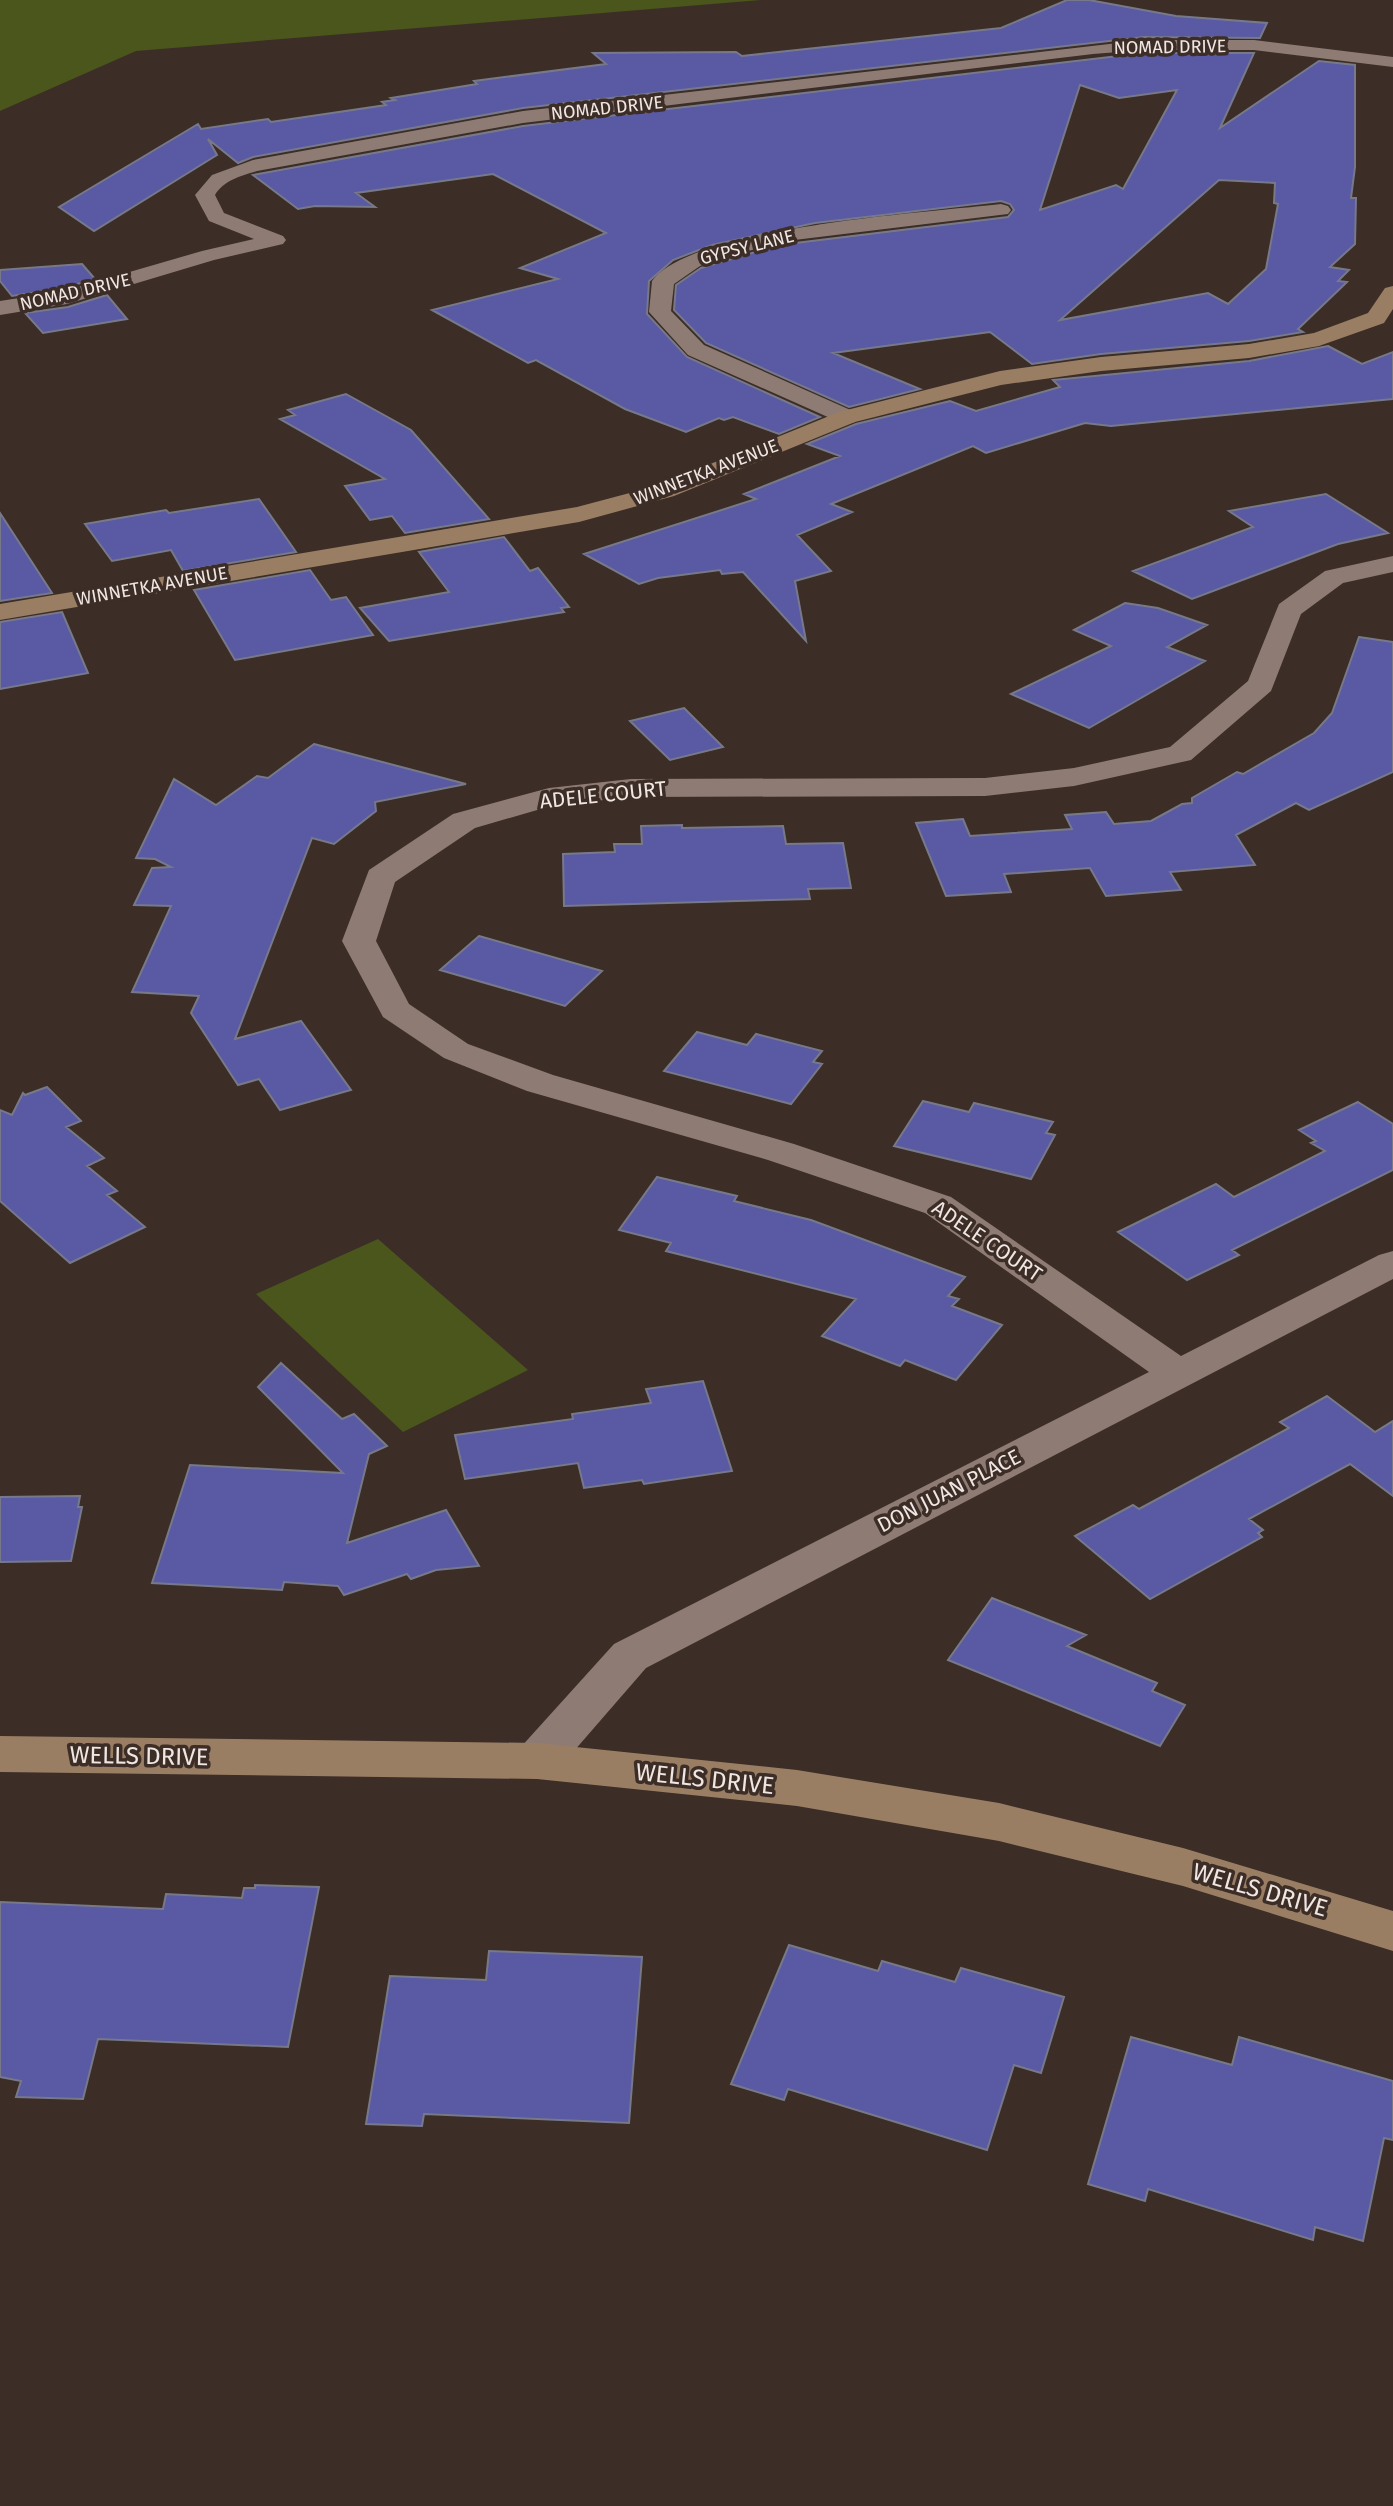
<svg xmlns="http://www.w3.org/2000/svg" width="1393" height="2506" font-family="'Fira Sans',sans-serif">
	<style>
		.green { fill: #4a561c }
		.building { fill: #5959a4; stroke: #777989; stroke-width: 2; fill-rule: evenodd }
		.lines { fill: none; stroke-linecap: round; stroke-linejoin: round }
		.street { fill: #8e7c74; fill-rule: evenodd }
		.secondary { fill: #9a7e64; fill-rule: evenodd }
		.labels { text-anchor: middle; stroke-width: 7; stroke-linejoin: round; paint-order: stroke }
		.far-street-label { font-size: 18px; fill: #f0e6e2; stroke: #3c2d27 }
		.street-label { font-size: 21px; fill: #f0e6e2; stroke: #3c2d27 }
		.near-street-label { font-size: 24px; fill: #f0e6e2; stroke: #3c2d27 }
	</style>
	<rect width="100%" height="100%" fill="#3c2d27"/>
	<!-- green -->
	<path class="green" d="M 0,0 L 761,0 L 136,51 L 0,111 Z
		M 378,1239 L 528,1370 L 403,1432 L 256,1294 Z"/>
	<!-- building -->
	<path class="building" d="M 1067,0 L 1089,0 L 1176,16 L 1267,23 L 1260,38 L 1144,37 L 523,108 L 253,157 L 238,163 L 208,139 L 217,155 L 94,231 L 59,207 L 198,124 L 201,129 L 268,119 L 271,122 L 386,105 L 382,102 L 395,100 L 391,98 L 477,84 L 474,81 L 606,64 L 593,53 L 736,52 L 742,56 L 1001,28 Z
		M 1144,53 L 1254,53 L 1220,128 L 1319,61 L 1355,65 L 1355,167 L 1351,198 L 1356,198 L 1355,244 L 1330,267 L 1349,270 L 1338,281 L 1347,282 L 1298,329 L 1303,332 L 1249,341 L 1101,354 L 1032,364 L 990,332 L 833,353 L 920,389 L 849,407 L 706,343 L 674,310 L 676,285 L 701,268 L 779,245 L 1008,217 L 1014,210 L 1010,204 L 1001,201 L 815,223 L 712,245 L 673,260 L 649,281 L 647,314 L 687,357 L 820,417 L 779,434 L 733,417 L 724,420 L 719,418 L 686,432 L 625,409 L 536,360 L 528,363 L 432,310 L 558,279 L 520,268 L 606,233 L 493,174 L 356,193 L 375,207 L 315,206 L 298,209 L 253,175 L 523,126 ZM 1080,85 L 1119,98 L 1177,90 L 1123,189 L 1116,185 L 1040,210 ZM 1219,180 L 1275,183 L 1274,203 L 1278,204 L 1266,269 L 1228,304 L 1208,293 L 1060,320 Z
		M 82,264 L 95,279 L 63,288 L 12,296 L 0,281 L 0,270 Z
		M 107,295 L 127,319 L 43,333 L 25,313 L 68,307 Z
		M 1328,346 L 1362,364 L 1393,352 L 1393,399 L 1111,426 L 1085,423 L 986,453 L 973,446 L 831,504 L 852,512 L 797,535 L 831,571 L 795,581 L 806,641 L 743,572 L 722,574 L 720,570 L 658,578 L 639,584 L 584,554 L 756,499 L 744,494 L 840,456 L 807,444 L 856,424 L 950,401 L 976,411 L 1060,387 L 1053,380 L 1249,361 Z
		M 346,394 L 411,430 L 489,519 L 405,533 L 392,516 L 370,520 L 345,486 L 385,479 L 280,419 L 295,415 L 288,410 Z
		M 1326,494 L 1388,533 L 1338,544 L 1192,599 L 1133,571 L 1253,527 L 1229,511 Z
		M 259,499 L 296,552 L 183,571 L 171,550 L 112,561 L 85,524 L 166,510 L 169,513 Z
		M 0,513 L 52,593 L 0,601 Z
		M 504,537 L 530,571 L 538,568 L 569,607 L 561,608 L 564,612 L 389,641 L 360,608 L 449,592 L 419,552 Z
		M 310,570 L 331,600 L 346,597 L 373,635 L 235,660 L 194,590 Z
		M 1125,603 L 1158,608 L 1207,625 L 1167,647 L 1205,661 L 1089,728 L 1011,694 L 1111,646 L 1074,630 Z
		M 62,612 L 88,673 L 0,689 L 0,622 Z
		M 1359,637 L 1393,642 L 1393,772 L 1309,810 L 1296,803 L 1236,835 L 1255,865 L 1170,872 L 1181,890 L 1106,896 L 1090,868 L 1004,874 L 1011,892 L 946,896 L 916,823 L 963,819 L 970,836 L 1072,829 L 1065,815 L 1106,812 L 1114,824 L 1151,821 L 1182,804 L 1192,803 L 1192,798 L 1237,772 L 1243,774 L 1314,733 L 1332,713 Z
		M 684,708 L 723,747 L 670,760 L 630,721 Z
		M 314,744 L 466,784 L 375,802 L 376,811 L 334,844 L 312,838 L 235,1039 L 301,1021 L 351,1090 L 280,1110 L 259,1079 L 238,1085 L 191,1013 L 199,996 L 132,992 L 171,906 L 134,905 L 152,868 L 171,867 L 155,859 L 136,858 L 174,779 L 216,805 L 257,776 L 268,778 Z
		M 682,825 L 682,828 L 783,826 L 786,844 L 843,843 L 851,888 L 808,889 L 810,899 L 564,906 L 563,854 L 615,852 L 614,844 L 642,844 L 641,826 Z
		M 479,936 L 602,971 L 565,1006 L 440,970 Z
		M 697,1032 L 747,1045 L 756,1034 L 822,1051 L 813,1062 L 822,1064 L 791,1104 L 664,1071 Z
		M 47,1087 L 81,1121 L 66,1127 L 104,1158 L 87,1166 L 117,1191 L 107,1195 L 145,1227 L 70,1263 L 0,1201 L 0,1110 L 12,1115 L 23,1093 L 25,1095 Z
		M 923,1101 L 969,1112 L 974,1103 L 1053,1122 L 1046,1133 L 1055,1135 L 1031,1179 L 894,1146 Z
		M 1358,1102 L 1393,1124 L 1393,1170 L 1232,1250 L 1239,1255 L 1187,1280 L 1118,1232 L 1216,1184 L 1234,1197 L 1325,1151 L 1311,1143 L 1316,1141 L 1299,1130 Z
		M 657,1177 L 737,1196 L 734,1201 L 811,1220 L 965,1277 L 948,1296 L 959,1299 L 952,1306 L 1002,1325 L 956,1380 L 905,1360 L 900,1366 L 822,1336 L 856,1299 L 666,1251 L 671,1243 L 619,1230 Z
		M 281,1363 L 342,1419 L 354,1414 L 387,1446 L 369,1454 L 347,1543 L 446,1510 L 479,1566 L 436,1570 L 411,1579 L 407,1574 L 344,1595 L 338,1586 L 284,1582 L 282,1590 L 152,1583 L 190,1465 L 343,1473 L 258,1387 Z
		M 703,1381 L 732,1471 L 644,1484 L 642,1480 L 584,1488 L 578,1463 L 465,1479 L 455,1435 L 573,1419 L 572,1414 L 651,1403 L 646,1389 Z
		M 1327,1396 L 1375,1432 L 1393,1421 L 1393,1496 L 1350,1464 L 1249,1519 L 1263,1530 L 1258,1533 L 1262,1537 L 1150,1599 L 1075,1536 L 1133,1505 L 1139,1509 L 1289,1428 L 1280,1422 Z
		M 80,1496 L 78,1507 L 82,1507 L 71,1561 L 0,1562 L 0,1497 Z
		M 992,1598 L 1086,1635 L 1067,1646 L 1157,1683 L 1152,1691 L 1185,1705 L 1160,1746 L 948,1660 Z
		M 255,1885 L 319,1887 L 288,2047 L 98,2039 L 83,2099 L 16,2097 L 21,2081 L 0,2077 L 0,1902 L 163,1909 L 166,1894 L 242,1898 L 244,1888 L 255,1888 Z
		M 789,1945 L 878,1971 L 882,1961 L 955,1982 L 961,1968 L 1064,1997 L 1041,2073 L 1014,2065 L 987,2150 L 788,2089 L 784,2100 L 731,2084 Z
		M 489,1951 L 642,1957 L 629,2123 L 424,2114 L 422,2126 L 366,2124 L 390,1976 L 486,1980 Z
		M 1131,2037 L 1232,2065 L 1239,2037 L 1393,2081 L 1393,2140 L 1384,2138 L 1363,2241 L 1315,2227 L 1313,2240 L 1148,2189 L 1145,2201 L 1088,2184 Z"/>
	<g class="lines">
		<!-- street -->
		<path class="street" d="M 1144,40 L 1254,40 L 1393,57 L 1393,67 L 1254,50 L 1144,50 L 1093,54 L 523,123 L 257,171 C 241,176 224,180 215,195 L 224,213 L 283,236 L 286,240 L 283,244 L 214,260 L 67,304 L 0,315 L 0,301 L 64,291 L 202,251 L 254,239 L 209,221 L 195,195 L 212,175 L 253,160 L 523,111 Z
			M 1001,204 L 1008,206 L 1011,210 L 1008,214 L 778,242 L 700,266 L 674,284 L 671,311 L 704,345 L 855,412 L 859,417 L 855,422 L 847,424 L 839,422 L 688,355 L 649,312 L 652,281 C 690,227 932,212 1001,204 Z
			M 1393,556 L 1393,572 L 1343,583 L 1301,614 L 1271,691 L 1191,760 L 1074,786 L 985,796 L 631,797 L 551,806 L 475,828 L 395,882 L 376,941 L 409,1004 L 468,1044 L 553,1075 L 794,1144 L 951,1197 L 1181,1356 L 1379,1255 L 1393,1251 L 1393,1279 L 646,1668 L 554,1774 L 537,1779 L 520,1774 L 513,1761 L 520,1748 L 614,1644 L 1149,1372 L 925,1213 L 768,1160 L 527,1091 L 444,1058 L 383,1017 L 342,941 L 369,870 L 453,814 L 549,788 L 631,779 L 985,778 L 1074,768 L 1170,747 L 1248,681 L 1279,604 L 1325,571 Z"/>
		<!-- secondary -->
		<path class="secondary" d="M 1393,286 L 1393,309 L 1384,323 L 1319,346 L 1249,358 L 1101,371 L 1001,385 L 855,422 L 674,496 L 579,522 L 0,620 L 0,604 L 577,507 L 656,486 L 839,412 L 1000,371 L 1101,357 L 1249,344 L 1314,333 L 1368,313 L 1385,288 Z
			M 0,1736 L 537,1743 L 797,1770 L 999,1803 L 1183,1848 L 1393,1911 L 1393,1951 L 1183,1886 L 999,1841 L 797,1806 L 537,1779 L 0,1772 Z"/>
	</g>
	<g class="labels">
		<!-- far-street labels -->
		<g class="far-street-label">
			<text transform="translate(1170 47) rotate(-1)" y="6">NOMAD DRIVE</text>
			<text transform="translate(607 108) rotate(-6)" y="6">NOMAD DRIVE</text>
			<text transform="translate(747 247) rotate(-14)" y="6">GYPSY LANE</text>
			<text transform="translate(75 292) rotate(-13)" y="6">NOMAD DRIVE</text>
			<text transform="translate(706 472) rotate(-21)" y="6">WINNETKA AVENUE</text>
			<text transform="translate(152 586) rotate(-10)" y="6">WINNETKA AVENUE</text>
		</g>
		<!-- street labels -->
		<g class="street-label">
			<text transform="translate(603 795) rotate(-6)" y="7">ADELE COURT</text>
			<text transform="translate(987 1241) rotate(34)" y="7">ADELE COURT</text>
			<text transform="translate(949 1491) rotate(-27)" y="7">DON JUAN PLACE</text>
		</g>
		<!-- near-street labels -->
		<g class="near-street-label">
			<text transform="translate(139 1756) rotate(1)" y="8">WELLS DRIVE</text>
			<text transform="translate(705 1779) rotate(6)" y="8">WELLS DRIVE</text>
			<text transform="translate(1260 1890) rotate(16)" y="8">WELLS DRIVE</text>
		</g>
	</g>
</svg>
